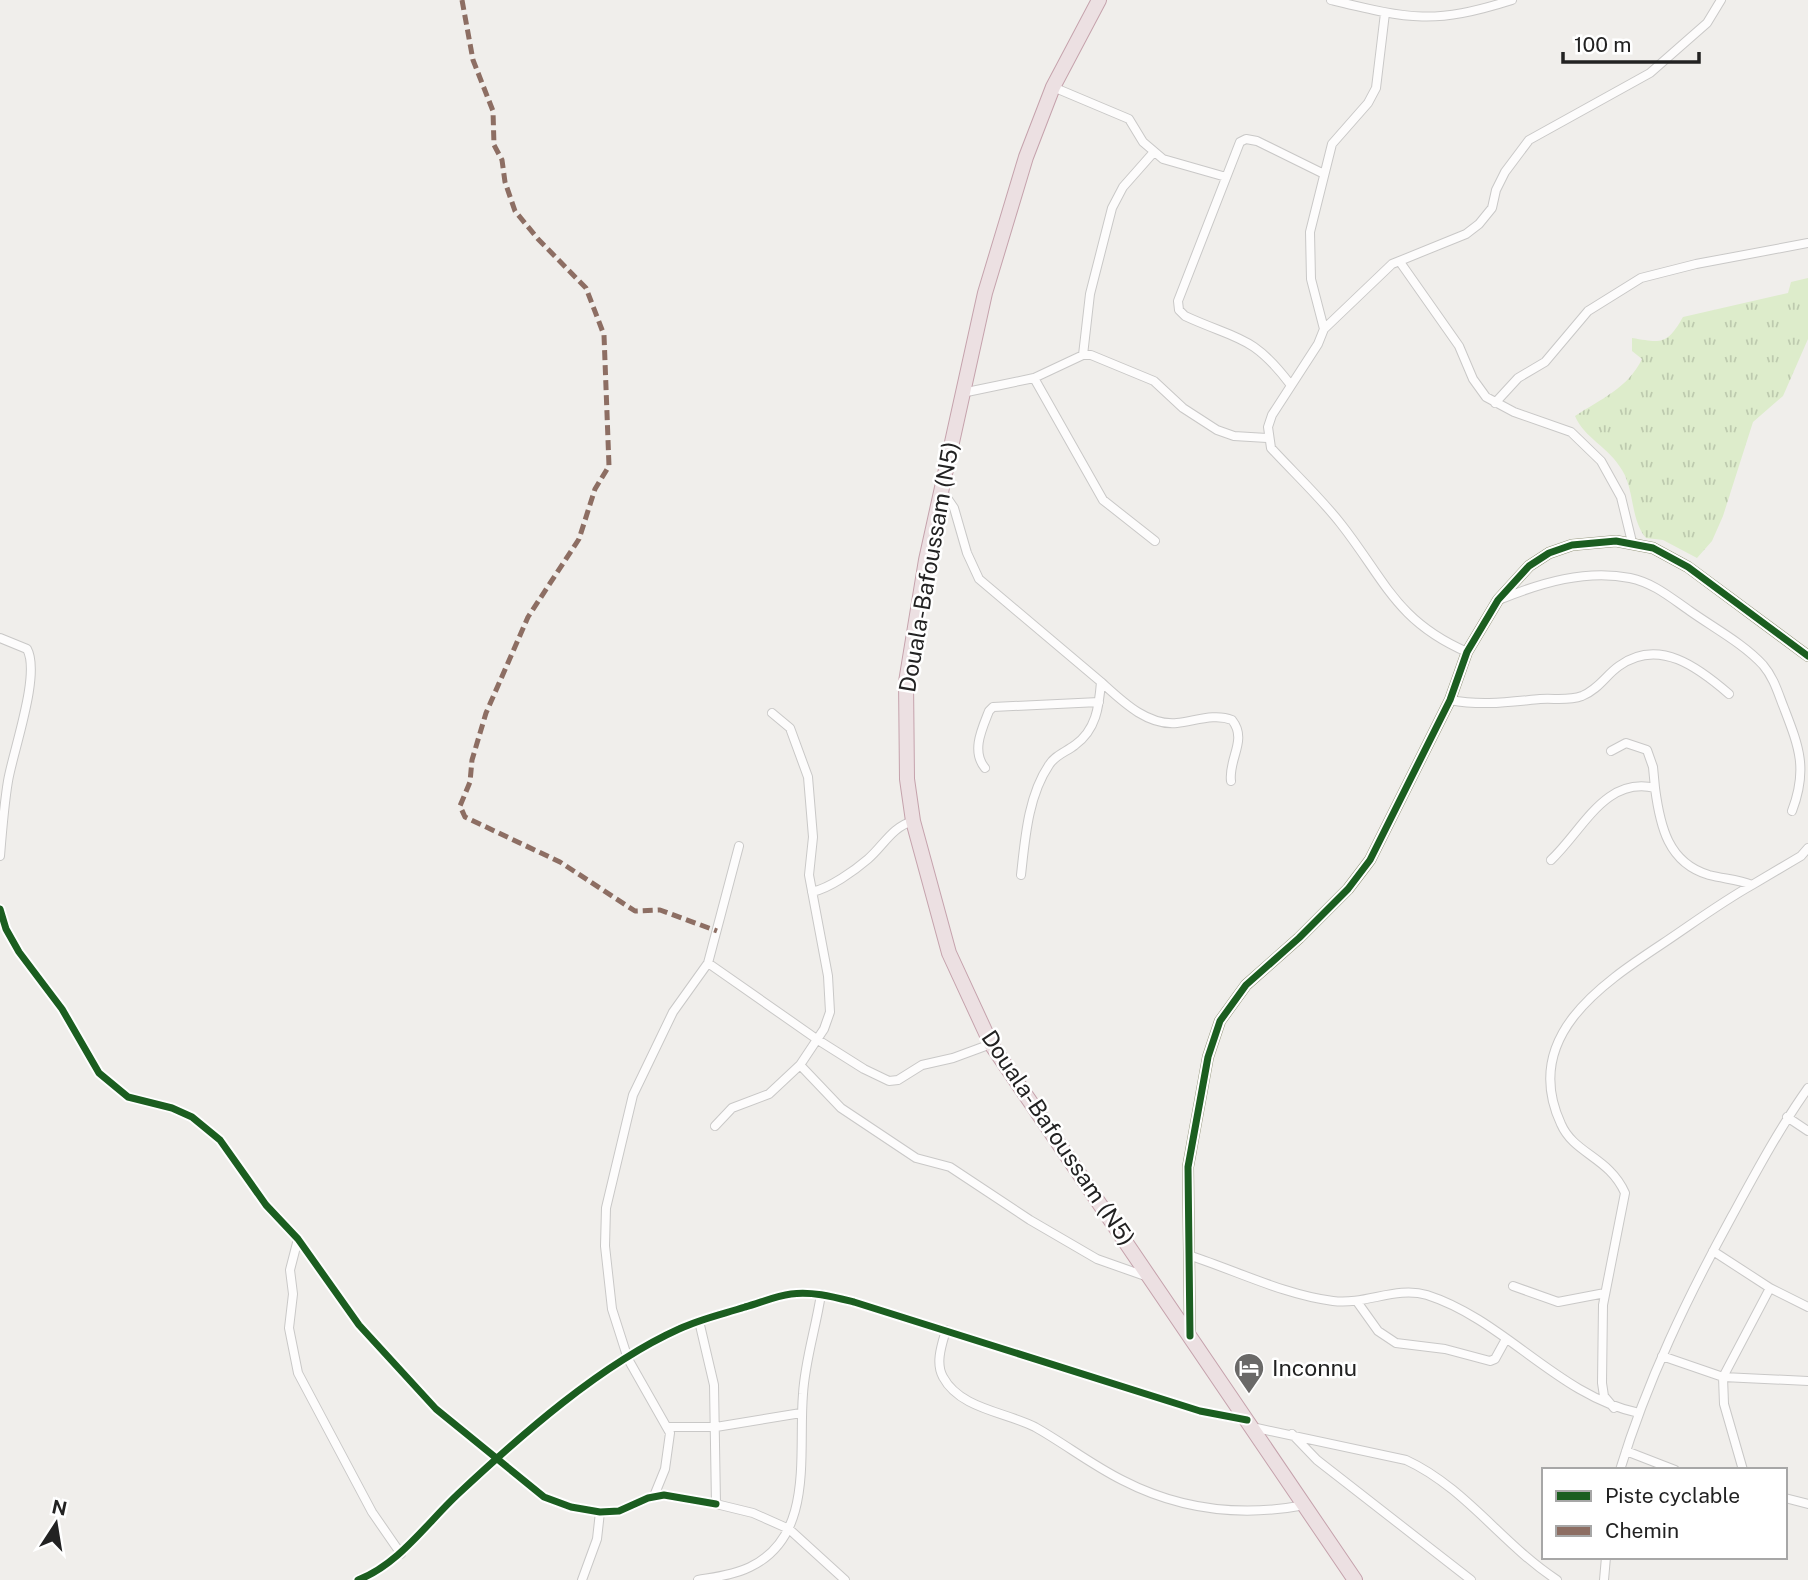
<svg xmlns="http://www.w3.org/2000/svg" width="1808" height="1580" font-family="'Public Sans',sans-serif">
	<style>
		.grass { fill: url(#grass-tufts) }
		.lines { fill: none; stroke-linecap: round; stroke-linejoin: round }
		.street-casing { stroke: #c9c8c7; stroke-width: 10 }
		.secondary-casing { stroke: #999a82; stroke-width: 12 }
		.highway-casing { stroke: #c5a2ac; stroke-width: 16 }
		.street { stroke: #fdfcfc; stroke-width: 8 }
		.secondary { stroke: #f4f4ed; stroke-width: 10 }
		.highway { stroke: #ece0e2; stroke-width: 14 }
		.quiet { stroke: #8d6e63; stroke-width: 5; stroke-dasharray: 10 5; stroke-linecap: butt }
		.cycleway-casing { stroke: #fff; stroke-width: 11 }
		.cycleway { stroke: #1b5e20; stroke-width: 7 }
		.labels { text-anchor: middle; stroke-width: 5; stroke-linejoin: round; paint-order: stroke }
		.street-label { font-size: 23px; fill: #222; stroke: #fff }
		.poi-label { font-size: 23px; fill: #222; stroke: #fff; text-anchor: start }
	</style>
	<defs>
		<pattern id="grass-tufts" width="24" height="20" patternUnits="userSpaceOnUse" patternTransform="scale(1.75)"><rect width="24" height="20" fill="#ddeccb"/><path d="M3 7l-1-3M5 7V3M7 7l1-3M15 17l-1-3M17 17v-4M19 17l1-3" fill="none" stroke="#bdcaae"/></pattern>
	</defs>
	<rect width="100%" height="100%" fill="#f0eeeb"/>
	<!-- grass -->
	<path class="grass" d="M 1808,278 L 1808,339 L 1783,396 L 1753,422 L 1723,516 L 1712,541 L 1697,558 L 1663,540 L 1646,538 C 1630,519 1635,491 1622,470 C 1608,446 1585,439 1575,416 C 1601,399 1628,388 1642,359 L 1632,351 L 1632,338 C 1662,343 1667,345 1683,317 L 1788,293 L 1791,282 Z"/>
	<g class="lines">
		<!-- street casing -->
		<g class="street-casing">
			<path id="street" d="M 1331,0 C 1410,19 1433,25 1512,0
				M 1385,13 L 1376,88 L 1368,103 L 1332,144 L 1310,232 L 1311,279 L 1324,329 L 1318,344 L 1272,415 L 1268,427 L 1271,448 C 1294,473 1320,497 1341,524 C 1385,580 1396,621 1467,652
				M 1053,87 L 1129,119 L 1143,142 L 1163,159 L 1226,177
				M 1400,262 L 1459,346 L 1473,379 L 1486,397 L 1514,412 L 1571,432 L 1601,461 L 1621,497 L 1632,542
				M 1324,329 L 1392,264 L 1466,234 L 1479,224 L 1492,208 L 1496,190 L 1505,172 L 1529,140 L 1650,73 L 1707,23 L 1721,0
				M 1083,355 L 1090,294 L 1112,208 L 1123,187 L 1153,153
				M 1034,378 L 1103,500 L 1155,541
				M 1290,384 C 1252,334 1237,340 1185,316 L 1179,310 L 1178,301 L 1240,142 L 1246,139 L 1257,141 L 1322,173
				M 962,393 L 1034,378 L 1083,355 L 1091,355 L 1154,381 L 1183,408 L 1217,430 L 1234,436 L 1267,438
				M 1495,403 L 1518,378 L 1545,362 L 1588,311 L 1641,278 L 1696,264 L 1808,243
				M 941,489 L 954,508 L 967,553 L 979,579 L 1101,682 C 1099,707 1096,730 1075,745 C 1066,752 1055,755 1049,765 C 1028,796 1025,839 1021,875
				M 1501,599 C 1541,583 1586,569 1630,578 C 1654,583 1671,598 1690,611 C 1714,628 1744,644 1763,665 C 1774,678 1778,693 1784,708 C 1799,747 1808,769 1792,811
				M 0,638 L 27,649 C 41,674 13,751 8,781 C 4,805 2,831 0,856
				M 1101,682 C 1122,701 1147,726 1177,723 C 1195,721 1215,713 1232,720 C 1248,740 1228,759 1231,781
				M 1450,700 C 1482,706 1508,702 1540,699 C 1555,698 1568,701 1582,696 C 1599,689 1606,675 1619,666 C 1659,637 1699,668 1729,694
				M 1611,751 L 1626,743 L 1647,750 L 1653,767 L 1655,788
				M 985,768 C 971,751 982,729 989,711 L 993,707 L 1099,702
				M 1551,860 C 1583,830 1605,776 1655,788 C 1660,826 1668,863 1709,875 C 1724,879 1738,879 1752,885 L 1801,856 L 1808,848
				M 812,892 C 830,888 854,871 868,859 C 884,845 892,827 913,821
				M 0,909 L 6,929 L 19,952 L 62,1009 L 99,1073 L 128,1097 L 172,1108 L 192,1117 L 220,1140 L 266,1205 L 298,1239 L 359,1325 L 436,1409 L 544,1497 L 571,1507 L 600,1512 L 619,1511 L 648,1498 L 664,1495 L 716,1504
				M 708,963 L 818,1040 L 864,1069 L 889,1081 L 898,1080 L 922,1065 L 953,1058 L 991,1044
				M 800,1065 L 841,1108 L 916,1158 L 950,1167 L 1030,1220 L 1097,1259 L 1148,1277
				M 1787,1117 L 1808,1131
				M 715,1126 L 732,1108 L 769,1094 L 800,1065 L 824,1029 L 830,1012 L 828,976 L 809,875 L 813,837 L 808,777 L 790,728 L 772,713
				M 298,1239 L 290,1270 L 293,1294 L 289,1328 L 298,1373 L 372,1512 L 401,1554
				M 1713,1251 L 1770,1288 L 1808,1307
				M 1191,1256 C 1237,1271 1285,1295 1333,1301 C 1366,1305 1396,1286 1427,1295 C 1505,1320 1558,1396 1639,1413
				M 1513,1286 L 1558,1302 L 1605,1293
				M 1358,1303 L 1378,1331 L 1396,1343 L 1445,1349 L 1490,1361 L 1495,1359 L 1506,1339
				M 699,1321 L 714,1385 L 716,1504 L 753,1513 L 789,1529 L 845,1580
				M 946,1330 C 942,1344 935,1363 943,1377 C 960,1409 1006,1412 1035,1427 C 1065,1444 1092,1465 1122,1480 C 1180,1510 1242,1517 1305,1505
				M 1662,1356 L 1723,1377 L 1808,1381
				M 1614,1408 L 1604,1396 L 1602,1383 L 1603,1305 L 1625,1193 C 1609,1157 1574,1154 1561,1124 C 1521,1038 1600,985 1662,944 C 1692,924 1720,903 1752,885
				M 668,1427 L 716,1427 L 801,1413
				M 1252,1427 L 1406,1460 C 1465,1487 1503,1545 1557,1580
				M 1292,1434 L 1317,1460 L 1471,1580
				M 1626,1451 L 1675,1470
				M 1620,1470 C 1647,1381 1687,1298 1732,1216 C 1756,1172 1779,1129 1808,1088
				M 1743,1470 L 1724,1404 L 1723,1377 L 1770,1288
				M 654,1496 L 665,1469 L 670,1433 L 628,1359 L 612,1309 L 605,1246 L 606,1208 L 633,1095 L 673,1012 L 708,963 L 739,846
				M 1785,1498 L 1808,1504
				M 358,1580 C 399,1564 426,1524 458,1494 C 520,1436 601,1364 679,1329 C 700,1319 723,1314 745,1307 C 760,1303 775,1296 791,1294 C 812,1291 834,1297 854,1302 L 1200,1411 L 1246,1420
				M 582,1580 L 597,1539 L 600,1512
				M 698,1580 C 715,1577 734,1575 750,1567 C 815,1536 798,1453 803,1394 C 805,1360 816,1328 821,1294
				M 1604,1580 L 1606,1557"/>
		</g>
		<!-- secondary casing -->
		<g class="secondary-casing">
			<path id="secondary" d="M 1190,1336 L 1188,1167 L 1208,1057 L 1220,1021 L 1246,985 L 1299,938 L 1348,889 L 1370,860 L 1450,700 L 1467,652 L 1498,600 L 1529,566 L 1549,553 L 1572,545 L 1616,541 L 1653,548 L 1688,567 L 1808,656"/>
		</g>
		<!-- highway casing -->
		<g class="highway-casing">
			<path id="highway" d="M 1099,0 L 1053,87 L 1026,157 L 985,293 L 926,560 L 906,682 L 907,779 L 913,821 L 949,953 L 991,1044 L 1355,1580"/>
		</g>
		<!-- street -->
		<use href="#street" class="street"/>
		<!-- secondary -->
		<use href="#secondary" class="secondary"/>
		<!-- highway -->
		<use href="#highway" class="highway"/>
		<!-- quiet -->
		<path class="quiet" d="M 462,0 L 473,60 L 493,111 L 494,145 L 502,160 L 505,182 L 515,211 L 538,239 L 586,288 L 604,335 L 609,466 L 595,489 L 579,539 L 528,617 L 486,713 L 472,760 L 470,782 L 460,806 L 465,817 L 560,862 L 635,911 L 660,910 L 717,931"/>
		<!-- cycleway casing -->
		<g class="cycleway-casing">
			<path id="cycleway" d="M 0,909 L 6,929 L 19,952 L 62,1009 L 99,1073 L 128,1097 L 172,1108 L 192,1117 L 220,1140 L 266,1205 L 298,1239 L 359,1325 L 436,1409 L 544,1497 L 571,1507 L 600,1512 L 619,1511 L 648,1498 L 664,1495 L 716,1504
				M 1190,1336 L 1188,1167 L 1208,1057 L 1220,1021 L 1246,985 L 1299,938 L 1348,889 L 1370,860 L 1450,700 L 1467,652 L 1498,600 L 1529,566 L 1549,553 L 1572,545 L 1616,541 L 1653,548 L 1688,567 L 1808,656
				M 358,1580 C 399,1564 426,1524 458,1494 C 520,1436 601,1364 679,1329 C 700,1319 723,1314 745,1307 C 760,1303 775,1296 791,1294 C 812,1291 834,1297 854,1302 L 1200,1411 L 1247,1420"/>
		</g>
		<!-- cycleway -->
		<use href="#cycleway" class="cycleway"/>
	</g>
	<!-- icons -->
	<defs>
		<g id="hotel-pin" transform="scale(1.575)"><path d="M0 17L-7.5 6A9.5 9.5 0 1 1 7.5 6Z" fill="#6a6968" stroke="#fff"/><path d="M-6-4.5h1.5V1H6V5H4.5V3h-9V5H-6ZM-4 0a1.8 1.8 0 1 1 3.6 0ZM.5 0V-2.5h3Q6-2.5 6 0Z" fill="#fff"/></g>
	</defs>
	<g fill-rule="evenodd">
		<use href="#hotel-pin" x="1249" y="1368"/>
	</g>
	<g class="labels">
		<!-- street labels -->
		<g class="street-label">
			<text transform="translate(929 567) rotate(-80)" y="8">Douala-Bafoussam (N5)</text>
			<text transform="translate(1058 1138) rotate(56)" y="8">Douala-Bafoussam (N5)</text>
		</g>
		<!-- poi labels -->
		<g class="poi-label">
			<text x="1272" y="1376">Inconnu</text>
		</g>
	</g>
	<!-- legend -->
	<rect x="1542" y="1468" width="245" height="91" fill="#ffffff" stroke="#a7a7a7" stroke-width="2"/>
	<rect x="1556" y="1491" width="35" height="10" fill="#1b5e20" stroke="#a7a7a7" stroke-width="2"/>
	<text x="1605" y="1503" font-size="21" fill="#222222">Piste cyclable</text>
	<rect x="1556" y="1526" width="35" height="10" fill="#8d6e63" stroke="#a7a7a7" stroke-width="2"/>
	<text x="1605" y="1538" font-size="21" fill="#222222">Chemin</text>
	<!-- north arrow -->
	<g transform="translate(56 1524) rotate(12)" stroke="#ffffff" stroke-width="5" paint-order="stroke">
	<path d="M0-5L12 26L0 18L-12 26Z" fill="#222222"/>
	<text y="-10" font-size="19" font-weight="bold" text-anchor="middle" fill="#222222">N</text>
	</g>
	<!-- scale -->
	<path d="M1563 52v10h136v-10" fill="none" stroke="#222222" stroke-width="3.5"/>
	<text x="1574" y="52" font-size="21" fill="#222222" stroke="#ffffff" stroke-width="5" paint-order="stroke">100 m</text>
</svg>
